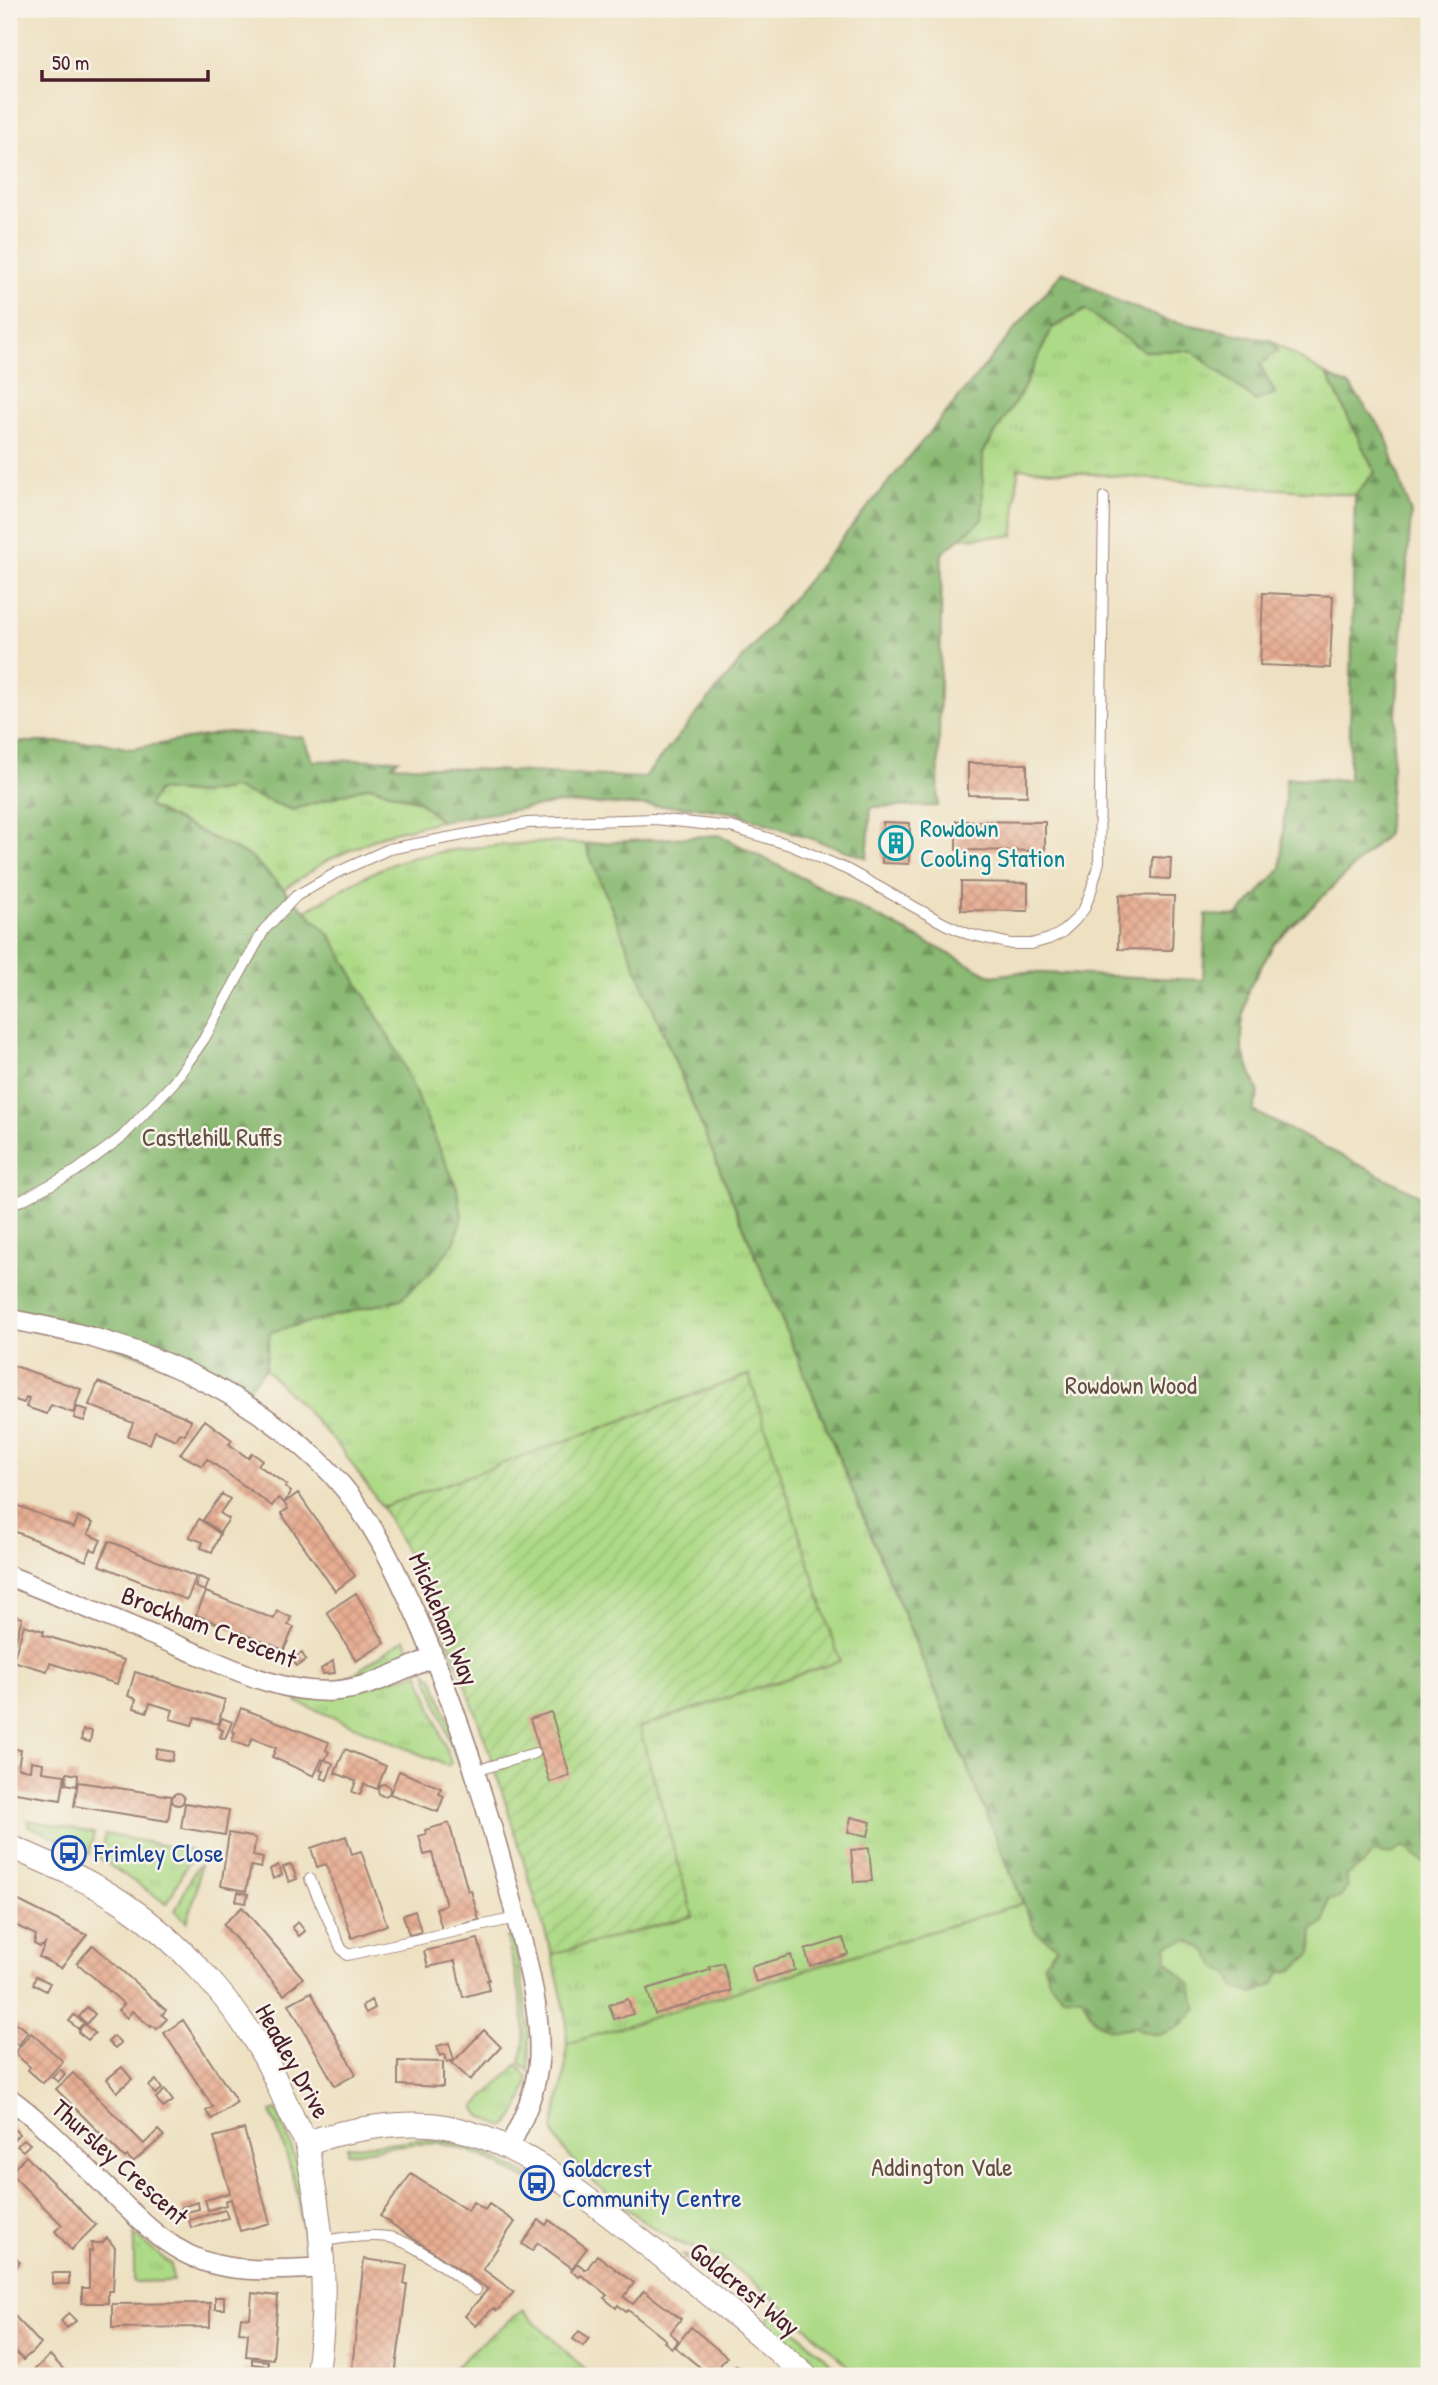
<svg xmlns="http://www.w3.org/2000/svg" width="1438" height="2385" font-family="'Patrick Hand',sans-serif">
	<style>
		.grass { fill: url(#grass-tufts); stroke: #7c7c58; stroke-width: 2 }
		.forest { fill: url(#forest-firs); stroke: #6a6c4f; stroke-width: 2 }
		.park { fill: #adda86; stroke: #7c7c58; stroke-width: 2 }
		.garden { fill: url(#garden-furrows); stroke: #7c7c58; stroke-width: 2 }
		.building { fill: url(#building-cross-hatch) }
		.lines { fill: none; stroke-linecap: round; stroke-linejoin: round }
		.service-casing { stroke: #9c8076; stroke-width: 12 }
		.minor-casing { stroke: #9c8076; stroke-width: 22 }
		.tertiary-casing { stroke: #9c8076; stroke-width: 25 }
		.service { stroke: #fff; stroke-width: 10 }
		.minor { stroke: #fff; stroke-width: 19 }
		.tertiary { stroke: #fff; stroke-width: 23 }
		.labels { text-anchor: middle; stroke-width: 5; stroke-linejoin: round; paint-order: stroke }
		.culture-label { font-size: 26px; fill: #0d838f; stroke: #f7f3e8; text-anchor: start }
		.park-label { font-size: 26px; fill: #634e42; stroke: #f7f3e8 }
		.street-label { font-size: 26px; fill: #4a1f2b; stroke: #f7f3e8 }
		.transit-label { font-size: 26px; fill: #164399; stroke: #f7f3e8; text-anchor: start }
	</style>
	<defs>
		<pattern id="grass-tufts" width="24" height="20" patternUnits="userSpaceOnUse" patternTransform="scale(1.75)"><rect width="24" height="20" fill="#adda86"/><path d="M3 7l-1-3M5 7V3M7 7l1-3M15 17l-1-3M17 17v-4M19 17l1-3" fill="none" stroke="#96bb74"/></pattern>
		<pattern id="forest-firs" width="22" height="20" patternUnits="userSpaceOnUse" patternTransform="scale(1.75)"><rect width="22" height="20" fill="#8aba73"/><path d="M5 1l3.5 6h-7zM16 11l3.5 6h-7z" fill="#73975f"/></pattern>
		<pattern id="garden-furrows" width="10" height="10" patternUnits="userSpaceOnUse" patternTransform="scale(1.75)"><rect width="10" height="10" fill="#adda86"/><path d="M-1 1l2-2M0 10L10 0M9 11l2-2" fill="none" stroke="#96bb74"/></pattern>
		<pattern id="building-cross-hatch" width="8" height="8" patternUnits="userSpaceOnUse" patternTransform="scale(1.75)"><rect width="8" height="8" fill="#e6ad92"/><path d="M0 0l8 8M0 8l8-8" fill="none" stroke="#c7947e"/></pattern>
	</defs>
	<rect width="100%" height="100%" fill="#f7f3e8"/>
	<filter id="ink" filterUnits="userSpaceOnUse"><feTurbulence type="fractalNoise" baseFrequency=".0143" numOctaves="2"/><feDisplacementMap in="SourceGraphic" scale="14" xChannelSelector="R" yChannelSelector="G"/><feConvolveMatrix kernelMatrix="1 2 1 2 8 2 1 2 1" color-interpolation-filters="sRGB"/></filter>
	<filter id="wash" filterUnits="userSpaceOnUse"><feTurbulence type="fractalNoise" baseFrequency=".00686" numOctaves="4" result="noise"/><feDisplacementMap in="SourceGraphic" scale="28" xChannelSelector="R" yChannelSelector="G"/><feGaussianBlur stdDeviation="1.57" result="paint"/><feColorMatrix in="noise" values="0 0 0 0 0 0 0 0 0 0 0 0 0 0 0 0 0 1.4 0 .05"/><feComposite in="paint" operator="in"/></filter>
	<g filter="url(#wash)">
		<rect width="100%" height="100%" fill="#eee1c2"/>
		<!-- grass -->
		<path class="grass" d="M 1085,309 L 1144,351 L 1192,350 L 1256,401 L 1260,364 L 1278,351 L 1272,341 L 1328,376 L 1375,472 L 1355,495 L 1018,468 L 1014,536 L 959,538 L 983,519 L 983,453 L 1023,389 L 1052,328 Z
			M 369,786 L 419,801 L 440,821 L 386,834 L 326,861 L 284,889 L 251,857 L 147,806 L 158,790 L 201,794 L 233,788 L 293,810 Z
			M 549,842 L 585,844 L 1023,1903 L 567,2044 L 566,2014 L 552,1954 L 693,1916 L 639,1727 L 840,1661 L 748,1375 L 382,1507 L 342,1450 L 302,1406 L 265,1369 L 270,1332 L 401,1298 L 327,939 L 305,911 C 335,893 378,866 411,858 C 456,847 503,845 549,842 Z
			M 405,1639 L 412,1653 C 402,1667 361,1678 344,1680 Z
			M 426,1672 L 434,1679 L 463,1763 L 458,1764 Z
			M 419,1673 L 451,1763 L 448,1766 L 297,1702 L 300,1698 Z
			M 28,1820 L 94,1833 L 89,1854 L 28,1825 Z
			M 105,1834 L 193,1851 L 197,1855 L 186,1866 L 167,1904 L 99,1858 Z
			M 200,1865 L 196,1893 L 187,1922 L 175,1911 L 196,1868 Z
			M 513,1937 C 522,1982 532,2024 529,2071 L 520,2062 C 533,2029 514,1973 507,1938 Z
			M 518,2064 L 528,2079 C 526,2093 516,2121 504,2127 L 481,2116 L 475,2107 Z
			M 277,2110 C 294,2152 313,2203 309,2249 L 305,2249 C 301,2201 289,2156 271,2112 Z
			M 425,2139 C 464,2139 496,2158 529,2176 L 527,2180 C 503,2167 479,2152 452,2146 C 419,2139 380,2149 347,2153 L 347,2147 Z
			M 134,2235 L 171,2264 L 173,2281 L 134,2282 Z
			M 681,2255 L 712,2263 L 722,2269 L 709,2277 Z
			M 523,2310 L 591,2376 L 446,2376 L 483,2341 Z
			M 773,2310 L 845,2376 L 826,2376 L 766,2324 Z"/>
		<!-- forest -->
		<path class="forest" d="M 1063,271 L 1113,299 L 1166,320 L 1272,341 L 1278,351 L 1260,364 L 1275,393 L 1256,401 L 1192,351 L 1144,351 L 1085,310 L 1052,328 L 1023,389 L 983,453 L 983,519 L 942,553 L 938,806 L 871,807 L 867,858 L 736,813 L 696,807 L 560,803 L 440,821 L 419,801 L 370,786 L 293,810 L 233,788 L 201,794 L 158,790 L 148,806 L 251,857 L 331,936 L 399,1055 L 457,1188 L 462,1216 L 455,1241 L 433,1270 L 401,1299 L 270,1332 L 265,1369 L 244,1392 L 9,1310 L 9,742 L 99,742 L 131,749 L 228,732 L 303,737 L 313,761 L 399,759 L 392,765 L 644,778 Z
			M 1328,376 L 1350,386 L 1385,434 L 1411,514 L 1387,834 L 1274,944 L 1248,990 L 1242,1026 L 1242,1049 L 1259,1093 L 1253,1111 L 1429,1200 L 1429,1863 L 1422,1862 L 1404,1847 L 1390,1855 L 1373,1853 L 1363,1865 L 1347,1875 L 1348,1886 L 1340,1898 L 1328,1900 L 1325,1923 L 1313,1929 L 1312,1953 L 1293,1970 L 1280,1973 L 1274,1984 L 1252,1994 L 1236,1988 L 1229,1974 L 1215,1967 L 1207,1951 L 1188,1940 L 1167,1961 L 1191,1985 L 1197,2008 C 1182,2028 1158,2045 1134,2026 C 1105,2036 1093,2024 1082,1997 L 1064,1997 L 1050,1983 L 1043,1963 L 1057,1947 L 1035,1931 L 585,844 L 719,835 L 992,976 L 1021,972 L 1203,980 L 1206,915 L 1237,916 L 1281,869 L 1286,778 L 1349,780 L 1355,495 L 1375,472 Z"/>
		<!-- park -->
		<path class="park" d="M 1404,1846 L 1422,1862 L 1429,1863 L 1429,2376 L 857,2376 C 818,2336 775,2297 729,2264 C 714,2253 693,2250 676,2241 C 645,2226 559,2161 553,2128 L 564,2079 L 567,2044 L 1023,1903 L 1035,1931 L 1057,1947 L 1043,1964 L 1050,1983 L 1063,1996 L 1082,1997 C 1093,2024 1105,2036 1134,2026 C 1157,2045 1183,2028 1197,2008 L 1191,1985 L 1167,1961 L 1167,1946 L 1188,1940 L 1207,1951 L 1216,1967 L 1229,1974 L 1236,1988 L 1253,1994 L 1274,1984 L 1280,1973 L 1293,1970 L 1312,1953 L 1313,1929 L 1325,1923 L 1328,1900 L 1340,1898 L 1348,1887 L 1346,1875 L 1363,1865 L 1373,1852 L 1390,1855 Z"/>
		<!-- garden -->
		<path class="garden" d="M 749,1375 L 840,1661 L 639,1727 L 693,1916 L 552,1954 C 519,1849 490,1742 448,1641 C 429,1595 406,1551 382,1507 Z"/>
		<g id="blocks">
			<!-- building -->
			<path class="building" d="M 1263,593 L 1333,596 L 1330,668 L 1260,665 Z
				M 968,763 L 1027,764 L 1027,796 L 968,795 Z
				M 956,821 L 1045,822 L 1045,851 L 956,850 Z
				M 883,822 L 910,823 L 909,864 L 882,863 Z
				M 1153,857 L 1171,858 L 1170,879 L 1152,878 Z
				M 961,882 L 1028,883 L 1028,911 L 961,910 Z
				M 1119,895 L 1174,896 L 1172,950 L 1118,949 Z
				M 9,1364 L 81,1389 L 73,1413 L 51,1405 L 47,1414 L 26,1407 L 29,1398 L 26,1397 L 24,1403 L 9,1398 Z
				M 98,1382 L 186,1417 L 191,1420 L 185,1435 L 180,1433 L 176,1440 L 155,1431 L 150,1444 L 128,1436 L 133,1423 L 89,1405 Z
				M 77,1407 L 88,1410 L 84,1421 L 74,1418 Z
				M 205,1420 L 232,1440 L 229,1444 L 248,1458 L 252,1453 L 262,1460 L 258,1465 L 287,1485 L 285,1487 L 291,1492 L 284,1503 L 278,1498 L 272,1506 L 207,1459 L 202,1466 L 180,1454 Z
				M 298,1493 L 355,1576 L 335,1591 L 281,1513 L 288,1509 L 284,1503 Z
				M 222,1494 L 230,1499 L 220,1513 L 229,1519 L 220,1532 L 203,1520 Z
				M 9,1502 L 74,1528 L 78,1517 L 93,1523 L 88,1534 L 101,1540 L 96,1551 L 91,1549 L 86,1561 L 9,1529 Z
				M 199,1519 L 220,1534 L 212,1552 L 201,1548 L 203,1542 L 189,1537 Z
				M 109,1541 L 196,1577 L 187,1600 L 99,1565 Z
				M 199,1577 L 209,1581 L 205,1591 L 195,1587 Z
				M 206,1592 L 274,1619 L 277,1611 L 291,1617 L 288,1625 L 294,1627 L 284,1650 L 196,1615 Z
				M 356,1593 L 385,1643 L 356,1661 L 327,1612 Z
				M 9,1614 L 22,1618 L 15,1642 L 9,1640 Z
				M 24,1625 L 44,1631 L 43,1635 L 124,1660 L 117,1684 L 50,1663 L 47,1671 L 13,1661 Z
				M 302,1653 L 306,1660 L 297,1666 L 292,1659 Z
				M 333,1661 L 335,1673 L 323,1674 L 321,1669 Z
				M 135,1672 L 225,1700 L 218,1724 L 195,1717 L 192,1725 L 170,1719 L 173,1710 L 150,1703 L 147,1712 L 134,1708 L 136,1699 L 128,1696 Z
				M 241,1708 L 329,1742 L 326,1750 L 329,1752 L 325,1760 L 333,1763 L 327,1780 L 321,1778 L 324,1771 L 320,1770 L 324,1760 L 322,1759 L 314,1776 L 272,1757 L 276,1748 L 252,1738 L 248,1747 L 232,1741 L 235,1732 L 232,1731 Z
				M 551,1712 L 570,1776 L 550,1782 L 530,1719 Z
				M 222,1718 L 232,1722 L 225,1739 L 220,1737 L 223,1730 L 218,1728 Z
				M 83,1730 L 92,1731 L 90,1742 L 81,1740 Z
				M 9,1748 L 21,1750 L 18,1768 L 30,1770 L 31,1761 L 43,1763 L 42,1772 L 65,1775 L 61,1800 L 9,1792 Z
				M 157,1749 L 174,1752 L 172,1761 L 155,1758 Z
				M 345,1749 L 386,1766 L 377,1789 L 364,1784 L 360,1795 L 352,1792 L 356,1781 L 335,1773 Z
				M 399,1771 L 441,1788 L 439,1794 L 444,1796 L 438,1812 L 390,1794 Z
				M 67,1773 L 78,1775 L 77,1786 L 66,1784 Z
				M 78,1782 L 172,1796 L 168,1821 L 74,1806 Z
				M378 1790a6 6 0 1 1 12 0a6 6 0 1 1-12 0Z
				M172 1799a6 6 0 1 1 12 0a6 6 0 1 1-12 0Z
				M 185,1803 L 229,1810 L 225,1835 L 181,1828 Z
				M 851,1817 L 871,1822 L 868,1836 L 848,1832 Z
				M 449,1823 L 468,1891 L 471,1890 L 479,1920 L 442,1930 L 436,1908 L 446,1905 L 432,1853 L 424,1855 L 419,1836 L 426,1834 L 425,1830 Z
				M 229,1833 L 256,1838 L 253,1856 L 263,1858 L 261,1868 L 251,1866 L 246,1891 L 221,1886 Z
				M 346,1836 L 352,1854 L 361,1851 L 387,1925 L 352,1938 L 326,1864 L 317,1867 L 311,1848 Z
				M 869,1848 L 872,1881 L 854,1882 L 851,1850 Z
				M 291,1864 L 297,1879 L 289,1882 L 283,1867 Z
				M 278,1865 L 282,1875 L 273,1879 L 270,1869 Z
				M 238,1892 L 248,1894 L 246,1903 L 236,1901 Z
				M 9,1896 L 87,1935 L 61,1968 L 39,1957 L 45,1944 L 40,1947 L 34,1944 L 36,1935 L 13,1924 L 9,1932 Z
				M 242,1907 L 303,1978 L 284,1995 L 223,1924 Z
				M 415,1911 L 421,1932 L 409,1935 L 403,1915 Z
				M 298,1922 L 305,1931 L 299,1936 L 292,1927 Z
				M 843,1938 L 848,1954 L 810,1966 L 805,1950 Z
				M 478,1939 L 489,1980 L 487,1980 L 489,1990 L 463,1997 L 455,1961 L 428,1967 L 424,1951 Z
				M 93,1945 L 166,2010 L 162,2015 L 167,2019 L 157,2029 L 152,2025 L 151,2027 L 132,2011 L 127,2018 L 118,2010 L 124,2004 L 77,1963 Z
				M 791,1955 L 795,1970 L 756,1982 L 751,1967 Z
				M 723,1963 L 731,1991 L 655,2014 L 647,1989 L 710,1970 L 709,1967 Z
				M 36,1976 L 50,1983 L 46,1991 L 33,1984 Z
				M 311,1992 L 356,2074 L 335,2086 L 289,2004 Z
				M 628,1999 L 633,2014 L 614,2019 L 609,2005 Z
				M 371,2000 L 375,2008 L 366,2013 L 362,2006 Z
				M 87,2007 L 95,2014 L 87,2024 L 79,2017 Z
				M 74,2015 L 84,2023 L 78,2029 L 69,2021 Z
				M 9,2017 L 12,2018 L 10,2023 L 21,2026 L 28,2032 L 18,2045 L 9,2038 Z
				M 183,2020 L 237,2102 L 212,2119 L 206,2111 L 213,2107 L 164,2033 Z
				M 84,2024 L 95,2033 L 88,2040 L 78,2032 Z
				M 484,2030 L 501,2047 L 470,2080 L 452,2063 Z
				M 31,2033 L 63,2061 L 43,2083 L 28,2070 L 30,2067 L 14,2053 Z
				M 114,2036 L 121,2043 L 115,2048 L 108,2042 Z
				M 449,2043 L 454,2060 L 447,2062 L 445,2054 L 440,2056 L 437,2046 Z
				M 398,2061 L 443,2062 L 443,2087 L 398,2085 Z
				M 122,2067 L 132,2079 L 117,2092 L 107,2079 Z
				M 60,2069 L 65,2074 L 58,2082 L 52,2077 Z
				M 73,2073 L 144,2144 L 158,2130 L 164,2136 L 133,2162 L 127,2156 L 125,2158 L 56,2089 Z
				M 156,2080 L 162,2089 L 155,2094 L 149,2086 Z
				M 165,2090 L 173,2101 L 163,2108 L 156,2098 Z
				M 9,2124 L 19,2134 L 14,2139 L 9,2134 Z
				M 244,2129 L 270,2223 L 240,2231 L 231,2199 L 225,2201 L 226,2205 L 208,2210 L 205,2200 L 230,2193 L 214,2137 Z
				M 24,2139 L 30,2144 L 23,2151 L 17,2146 Z
				M 26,2156 L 96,2225 L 71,2250 L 55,2231 L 62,2225 L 10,2173 Z
				M 411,2174 L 468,2211 L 473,2202 L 485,2210 L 489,2204 L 515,2222 L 483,2269 L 514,2292 L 497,2311 L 493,2308 L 476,2326 L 465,2316 L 488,2289 L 380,2216 Z
				M 198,2202 L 199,2209 L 183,2213 L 181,2207 Z
				M 225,2210 L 228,2218 L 191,2228 L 189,2220 Z
				M 539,2220 L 546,2225 L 549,2220 L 587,2248 L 572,2268 L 538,2243 L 532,2251 L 522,2244 Z
				M 107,2238 L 115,2247 L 113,2291 L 108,2291 L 108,2303 L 82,2303 L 82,2288 L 89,2288 L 89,2251 L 92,2251 L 91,2243 L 102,2243 Z
				M 12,2254 L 20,2262 L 9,2273 L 9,2257 Z
				M 597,2255 L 634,2283 L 624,2297 L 629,2301 L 633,2304 L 644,2291 L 681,2319 L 670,2333 L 678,2340 L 672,2348 L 664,2342 L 666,2340 L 628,2310 L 626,2312 L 618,2305 L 616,2308 L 604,2298 L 607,2295 L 581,2275 L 579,2277 L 571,2271 L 577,2263 L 586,2270 Z
				M 364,2259 L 407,2265 L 404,2284 L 407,2284 L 395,2376 L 351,2376 Z
				M 52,2273 L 69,2273 L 69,2284 L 52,2284 Z
				M 252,2293 L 278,2296 L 273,2359 L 246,2356 L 248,2333 L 239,2332 L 241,2317 L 250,2318 Z
				M 215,2297 L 224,2297 L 224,2309 L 215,2309 Z
				M 210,2303 L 210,2327 L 112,2328 L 112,2304 Z
				M 9,2310 L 41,2344 L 23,2360 L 9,2345 Z
				M 69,2313 L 76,2321 L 67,2328 L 61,2321 Z
				M 691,2327 L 727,2357 L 711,2376 L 675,2347 Z
				M 579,2331 L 589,2338 L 583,2346 L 573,2339 Z
				M 50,2355 L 67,2373 L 71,2376 L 38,2376 L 33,2371 Z
				M 252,2359 L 268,2361 L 268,2366 L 252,2364 Z
				M 736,2365 L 749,2376 L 727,2376 Z
				M 246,2369 L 266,2376 L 243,2376 Z"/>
		</g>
	</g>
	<g filter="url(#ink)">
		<use href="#blocks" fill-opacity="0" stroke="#9c8076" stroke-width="2"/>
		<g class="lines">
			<!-- service casing -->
			<g class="service-casing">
				<path id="service" d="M 9,1204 L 22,1200 L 76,1171 L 122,1137 L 174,1082 L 204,1039 L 264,930 L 296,896 L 336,873 L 389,849 L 527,823 L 655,819 L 731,827 L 790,845 L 848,870 L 945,924 L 968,934 L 1011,944 L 1031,944 L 1049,939 L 1061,933 L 1074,921 L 1084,909 L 1091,891 L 1099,862 L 1104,497
					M 475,1771 L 535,1753
					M 310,1879 L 341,1948 L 347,1955 L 516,1918
					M 322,2241 C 343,2238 367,2234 388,2237 C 412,2240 455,2276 476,2290"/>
			</g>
			<!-- minor casing -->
			<g class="minor-casing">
				<path id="minor" d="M 9,1319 C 37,1325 66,1330 94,1338 C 176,1361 256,1402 318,1460 C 368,1507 396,1569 423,1631 C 460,1718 488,1809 512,1901 C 524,1951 541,2005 539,2057 C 537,2090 523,2120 508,2149
					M 9,1576 C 65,1598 120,1622 176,1645 C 226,1665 278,1694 333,1691 C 369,1689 402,1670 434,1657
					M 9,2098 C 45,2124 76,2158 108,2189 C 139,2220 172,2255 217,2265 C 252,2273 288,2269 324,2268"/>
			</g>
			<!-- tertiary casing -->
			<g class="tertiary-casing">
				<path id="tertiary" d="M 9,1846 C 48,1863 87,1879 123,1903 C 179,1941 232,1999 265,2058 C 275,2077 283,2097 292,2116 C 296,2126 304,2135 307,2144 C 309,2153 309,2162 311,2170 C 325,2239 327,2307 317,2376
					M 306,2143 C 347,2129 406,2119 448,2127 C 523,2142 588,2199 647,2245 C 701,2287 755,2330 806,2376"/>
			</g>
			<!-- service -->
			<use href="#service" class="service"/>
			<!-- minor -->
			<use href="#minor" class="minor"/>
			<!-- tertiary -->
			<use href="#tertiary" class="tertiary"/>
		</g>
	</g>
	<!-- icons -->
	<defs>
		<g id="building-ring" transform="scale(1.75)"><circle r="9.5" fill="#f7f3e8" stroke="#0f9aa8" stroke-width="1.5"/><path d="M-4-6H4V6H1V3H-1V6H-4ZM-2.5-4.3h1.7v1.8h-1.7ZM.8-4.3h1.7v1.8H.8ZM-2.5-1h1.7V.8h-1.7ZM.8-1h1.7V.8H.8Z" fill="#0f9aa8"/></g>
		<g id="bus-ring" transform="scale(1.75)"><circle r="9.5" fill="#f7f3e8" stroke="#1a4fb4" stroke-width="1.5"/><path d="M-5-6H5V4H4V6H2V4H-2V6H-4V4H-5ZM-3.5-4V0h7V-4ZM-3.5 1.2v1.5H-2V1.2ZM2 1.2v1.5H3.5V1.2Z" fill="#1a4fb4"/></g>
	</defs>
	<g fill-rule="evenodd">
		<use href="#building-ring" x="896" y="843"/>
		<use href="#bus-ring" x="69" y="1853"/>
		<use href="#bus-ring" x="537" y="2183"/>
	</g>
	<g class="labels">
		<!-- culture labels -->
		<g class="culture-label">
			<text x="920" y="837">Rowdown<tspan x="920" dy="30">Cooling Station</tspan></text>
		</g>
		<!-- park labels -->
		<g class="park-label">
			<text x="212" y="1146">Castlehill Ruffs</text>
			<text x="1131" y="1394">Rowdown Wood</text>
			<text x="942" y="2176">Addington Vale</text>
		</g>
		<!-- street labels -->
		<g class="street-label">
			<text transform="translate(444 1619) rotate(67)" y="9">Mickleham Way</text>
			<text transform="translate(209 1627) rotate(21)" y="9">Brockham Crescent</text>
			<text transform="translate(293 2061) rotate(61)" y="9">Headley Drive</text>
			<text transform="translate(120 2162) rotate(42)" y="9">Thursley Crescent</text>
			<text transform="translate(745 2289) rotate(39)" y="9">Goldcrest Way</text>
		</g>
		<!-- transit labels -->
		<g class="transit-label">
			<text x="94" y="1862">Frimley Close</text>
			<text x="562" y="2177">Goldcrest<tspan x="562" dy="30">Community Centre</tspan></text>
		</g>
	</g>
	<!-- margin -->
	<rect width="1438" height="2385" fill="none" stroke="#f7f3e8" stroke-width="35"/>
	<!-- scale -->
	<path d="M42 70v10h166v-10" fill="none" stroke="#4a1f2b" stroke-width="3.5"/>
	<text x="52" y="70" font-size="21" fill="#4a1f2b" stroke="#f7f3e8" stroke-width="5" paint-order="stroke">50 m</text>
</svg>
